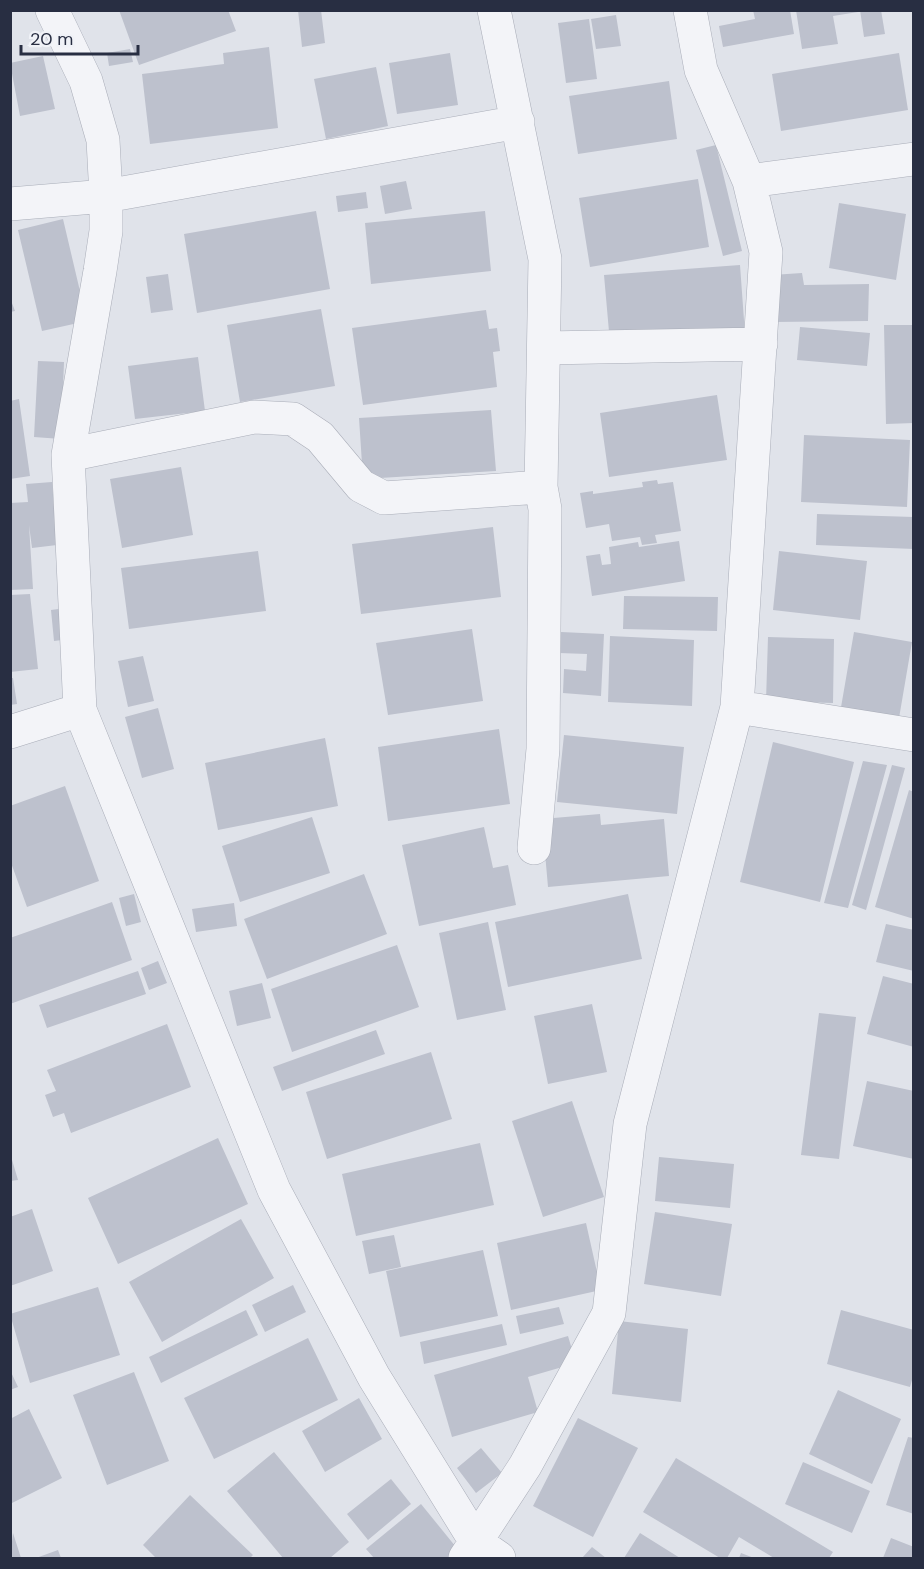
<svg xmlns="http://www.w3.org/2000/svg" width="924" height="1569" font-family="'DM Sans',sans-serif">
	<style>
		.building { fill: #bdc1cd }
		.lines { fill: none; stroke-linecap: round; stroke-linejoin: round }
		.minor-casing { stroke: #a9adb8; stroke-width: 34 }
		.minor { stroke: #f3f4f8; stroke-width: 33 }
	</style>
	<rect width="100%" height="100%" fill="#e0e3ea"/>
	<!-- building -->
	<path class="building" d="M 119,10 L 228,10 L 236,31 L 139,65 Z
		M 298,10 L 321,10 L 325,43 L 302,47 Z
		M 753,10 L 790,10 L 794,34 L 723,47 L 719,26 L 755,19 Z
		M 796,10 L 858,10 L 858,12 L 833,16 L 838,44 L 802,49 Z
		M 860,10 L 881,10 L 885,34 L 864,37 Z
		M 616,15 L 621,46 L 596,49 L 591,19 Z
		M 589,19 L 597,79 L 566,83 L 558,23 Z
		M 269,47 L 278,128 L 150,144 L 142,74 L 224,64 L 223,53 Z
		M 130,49 L 133,62 L 109,66 L 107,53 Z
		M 450,53 L 458,105 L 397,114 L 389,63 Z
		M 899,53 L 908,110 L 781,131 L 772,74 Z
		M 43,56 L 55,109 L 20,116 L 10,63 Z
		M 376,67 L 388,126 L 326,139 L 314,79 Z
		M 669,81 L 677,139 L 578,154 L 569,96 Z
		M 716,145 L 742,251 L 723,256 L 696,150 Z
		M 698,179 L 709,247 L 590,267 L 579,198 Z
		M 406,181 L 412,209 L 385,214 L 380,186 Z
		M 366,192 L 368,208 L 338,212 L 336,196 Z
		M 839,203 L 906,214 L 896,280 L 829,268 Z
		M 316,211 L 330,289 L 197,313 L 184,234 Z
		M 485,211 L 491,271 L 371,284 L 365,223 Z
		M 63,219 L 87,321 L 42,331 L 18,230 Z
		M 740,265 L 745,334 L 610,343 L 604,275 Z
		M 802,273 L 804,285 L 869,284 L 868,321 L 773,322 L 772,275 Z
		M 168,274 L 173,310 L 151,313 L 146,277 Z
		M 10,298 L 15,311 L 10,312 Z
		M 321,309 L 335,386 L 240,402 L 227,325 Z
		M 486,310 L 489,329 L 497,328 L 500,351 L 493,352 L 497,387 L 363,405 L 352,328 Z
		M 884,325 L 914,325 L 914,423 L 886,424 Z
		M 800,327 L 870,333 L 867,366 L 797,360 Z
		M 198,357 L 205,411 L 135,419 L 128,366 Z
		M 38,361 L 64,362 L 61,439 L 34,437 Z
		M 717,395 L 727,460 L 609,477 L 600,413 Z
		M 19,399 L 30,476 L 10,479 L 10,401 Z
		M 491,410 L 496,471 L 363,479 L 359,418 Z
		M 804,435 L 910,440 L 907,507 L 801,502 Z
		M 181,467 L 193,535 L 122,548 L 110,479 Z
		M 657,480 L 658,484 L 673,482 L 681,531 L 655,535 L 657,543 L 642,545 L 640,537 L 612,541 L 609,524 L 586,528 L 580,493 L 593,491 L 593,494 L 643,487 L 642,482 Z
		M 52,482 L 57,545 L 32,548 L 29,525 L 33,589 L 10,590 L 10,503 L 28,502 L 26,484 Z
		M 817,514 L 914,517 L 914,549 L 816,545 Z
		M 493,527 L 501,597 L 361,614 L 352,544 Z
		M 679,541 L 685,581 L 592,596 L 586,556 L 600,554 L 602,565 L 611,564 L 609,547 L 638,542 L 639,547 Z
		M 258,551 L 266,611 L 129,629 L 121,568 Z
		M 779,551 L 867,561 L 860,620 L 773,610 Z
		M 30,594 L 38,669 L 10,672 L 10,595 Z
		M 624,596 L 718,597 L 717,631 L 623,629 Z
		M 66,608 L 70,639 L 54,641 L 51,610 Z
		M 472,629 L 483,701 L 388,715 L 376,643 Z
		M 561,632 L 604,634 L 601,696 L 563,693 L 564,669 L 586,671 L 587,654 L 559,653 Z
		M 854,632 L 912,642 L 898,724 L 840,713 Z
		M 610,636 L 694,640 L 692,706 L 608,702 Z
		M 768,637 L 834,639 L 833,703 L 766,701 Z
		M 143,656 L 154,701 L 128,707 L 118,661 Z
		M 10,678 L 13,678 L 17,704 L 10,705 Z
		M 158,708 L 174,769 L 142,778 L 125,717 Z
		M 499,729 L 510,804 L 388,821 L 378,747 Z
		M 564,735 L 684,747 L 677,814 L 557,802 Z
		M 325,738 L 338,806 L 218,830 L 205,763 Z
		M 773,742 L 854,762 L 820,902 L 740,882 Z
		M 863,761 L 887,765 L 848,908 L 824,903 Z
		M 892,765 L 905,768 L 866,910 L 852,905 Z
		M 65,786 L 99,881 L 27,907 L 10,860 L 10,806 Z
		M 909,790 L 914,792 L 914,919 L 875,907 Z
		M 600,814 L 601,825 L 664,819 L 669,876 L 548,887 L 542,819 Z
		M 312,817 L 330,873 L 240,902 L 222,846 Z
		M 484,827 L 493,868 L 508,865 L 516,905 L 419,926 L 402,845 Z
		M 364,874 L 387,934 L 267,979 L 244,919 Z
		M 134,894 L 141,922 L 126,926 L 119,898 Z
		M 628,894 L 642,959 L 508,987 L 495,922 Z
		M 112,902 L 132,960 L 10,1004 L 10,938 Z
		M 234,903 L 237,926 L 196,932 L 192,909 Z
		M 488,922 L 506,1010 L 457,1020 L 439,933 Z
		M 886,924 L 914,930 L 914,971 L 876,962 Z
		M 397,945 L 419,1007 L 292,1052 L 271,989 Z
		M 158,961 L 167,983 L 149,990 L 141,968 Z
		M 138,971 L 146,994 L 47,1028 L 39,1005 Z
		M 883,976 L 914,984 L 914,1047 L 867,1034 Z
		M 262,983 L 271,1018 L 237,1026 L 229,991 Z
		M 592,1004 L 607,1072 L 548,1084 L 534,1016 Z
		M 819,1013 L 856,1017 L 839,1159 L 801,1155 Z
		M 167,1024 L 191,1087 L 71,1133 L 64,1113 L 53,1117 L 45,1095 L 56,1091 L 47,1070 Z
		M 376,1030 L 385,1054 L 282,1091 L 273,1067 Z
		M 431,1052 L 452,1119 L 327,1159 L 306,1092 Z
		M 867,1081 L 914,1091 L 914,1159 L 853,1146 Z
		M 572,1101 L 604,1197 L 543,1217 L 512,1121 Z
		M 218,1138 L 248,1204 L 118,1264 L 88,1198 Z
		M 480,1143 L 494,1205 L 356,1236 L 342,1174 Z
		M 10,1153 L 18,1180 L 10,1181 Z
		M 659,1157 L 734,1164 L 730,1208 L 655,1201 Z
		M 32,1209 L 53,1271 L 10,1286 L 10,1217 Z
		M 655,1212 L 732,1224 L 721,1296 L 644,1284 Z
		M 241,1219 L 274,1278 L 162,1342 L 129,1282 Z
		M 586,1223 L 601,1290 L 511,1310 L 497,1243 Z
		M 394,1235 L 401,1267 L 369,1274 L 362,1241 Z
		M 483,1250 L 498,1316 L 400,1337 L 386,1271 Z
		M 293,1285 L 306,1312 L 265,1332 L 252,1305 Z
		M 98,1287 L 120,1355 L 30,1383 L 10,1314 Z
		M 559,1307 L 564,1324 L 520,1334 L 516,1316 Z
		M 246,1310 L 258,1335 L 161,1383 L 149,1357 Z
		M 841,1310 L 914,1330 L 914,1373 L 910,1387 L 827,1364 Z
		M 619,1321 L 688,1329 L 681,1402 L 612,1394 Z
		M 502,1324 L 507,1345 L 424,1364 L 420,1342 Z
		M 568,1336 L 576,1363 L 528,1377 L 538,1412 L 452,1437 L 434,1375 Z
		M 308,1338 L 338,1400 L 214,1459 L 184,1398 Z
		M 10,1370 L 18,1387 L 10,1390 Z
		M 134,1372 L 169,1461 L 107,1485 L 73,1395 Z
		M 838,1390 L 901,1419 L 872,1484 L 809,1454 Z
		M 359,1398 L 382,1439 L 325,1472 L 302,1431 Z
		M 29,1409 L 62,1478 L 10,1504 L 10,1419 Z
		M 578,1418 L 638,1448 L 593,1537 L 533,1506 Z
		M 908,1437 L 914,1438 L 914,1514 L 886,1505 Z
		M 481,1448 L 502,1473 L 476,1493 L 457,1468 Z
		M 274,1452 L 349,1542 L 330,1558 L 283,1558 L 227,1491 Z
		M 676,1458 L 833,1552 L 829,1558 L 774,1558 L 739,1537 L 727,1558 L 720,1558 L 643,1512 Z
		M 803,1462 L 870,1491 L 852,1533 L 785,1504 Z
		M 391,1479 L 411,1504 L 368,1540 L 347,1514 Z
		M 190,1495 L 253,1555 L 250,1558 L 156,1558 L 143,1545 Z
		M 421,1504 L 460,1552 L 453,1558 L 374,1558 L 366,1549 Z
		M 13,1533 L 21,1558 L 10,1558 Z
		M 640,1533 L 680,1558 L 624,1558 Z
		M 891,1538 L 914,1547 L 914,1558 L 883,1558 Z
		M 592,1547 L 606,1558 L 582,1558 Z
		M 58,1550 L 61,1558 L 36,1558 Z
		M 741,1553 L 754,1558 L 739,1558 Z"/>
	<g class="lines">
		<!-- minor casing -->
		<g class="minor-casing">
			<path id="minor" d="M 52,10 L 86,81 L 103,140 L 106,196 L 106,231 L 100,271 L 68,455 L 80,710 L 274,1190 L 374,1377 L 476,1542 L 499,1558
				M 494,10 L 545,259 L 541,487 L 545,509 L 543,749 L 534,848
				M 749,181 L 914,159
				M 10,204 L 106,196 L 518,122
				M 545,348 L 761,344
				M 68,455 L 254,417 L 293,419 L 320,437 L 361,486 L 384,498 L 541,487
				M 737,707 L 914,735
				M 10,732 L 80,710
				M 465,1558 L 525,1466 L 609,1313 L 630,1124 L 737,707 L 766,252 L 749,181 L 701,70 L 690,10"/>
		</g>
		<!-- minor -->
		<use href="#minor" class="minor"/>
	</g>
	<!-- border -->
	<rect width="924" height="1569" fill="none" stroke="#282e42" stroke-width="24"/>
	<!-- scale -->
	<path d="M21 45v9h117v-9" fill="none" stroke="#282e42" stroke-width="3"/>
	<text x="30" y="45" font-size="18" fill="#282e42" stroke="#f0f2f7" stroke-width="4.5" paint-order="stroke">20 m</text>
</svg>
